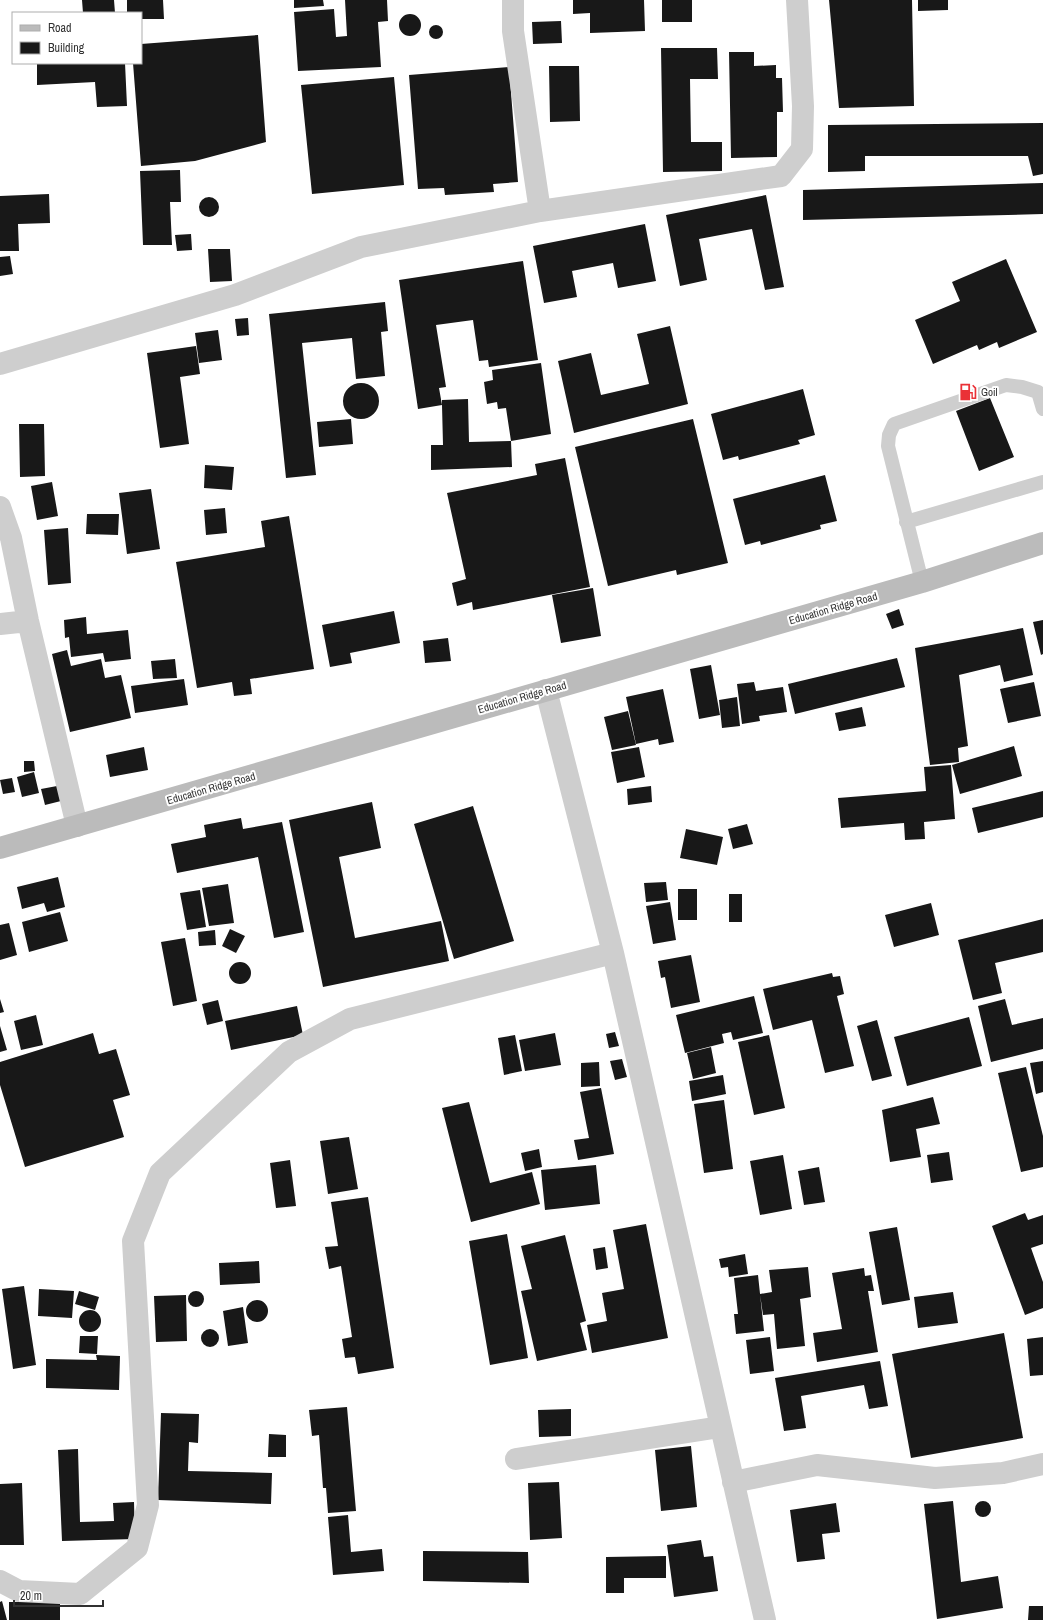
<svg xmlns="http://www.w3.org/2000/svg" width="1043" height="1620" font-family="'Archivo Narrow',sans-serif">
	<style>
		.building { fill: #181818 }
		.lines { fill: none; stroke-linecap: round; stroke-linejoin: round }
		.service { stroke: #cecece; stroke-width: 14 }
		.minor { stroke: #cecece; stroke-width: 22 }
		.secondary { stroke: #bbb; stroke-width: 22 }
		.labels { text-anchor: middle; stroke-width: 4; stroke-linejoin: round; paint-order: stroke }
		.poi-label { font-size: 11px; fill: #313131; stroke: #fff; text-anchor: start }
		.street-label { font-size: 11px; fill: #313131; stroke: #fff }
	</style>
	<rect width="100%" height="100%" fill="#fff"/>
	<!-- building -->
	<path class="building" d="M 82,0 L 114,0 L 115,13 L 83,13 Z
		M 127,0 L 163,0 L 164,19 L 141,19 L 141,13 L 127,13 Z
		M 294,0 L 323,0 L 324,6 L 294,8 Z
		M 345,0 L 387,0 L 388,21 L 378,22 L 381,67 L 298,71 L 294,12 L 334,9 L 336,37 L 347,36 Z
		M 573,0 L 644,0 L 645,31 L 590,33 L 590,13 L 573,14 Z
		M 662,0 L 692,0 L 692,22 L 662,22 Z
		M 829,0 L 912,0 L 914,106 L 839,108 Z
		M 918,0 L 948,0 L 948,10 L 918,11 Z
		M399 25a11 11 0 1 1 22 0a11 11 0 1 1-22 0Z
		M 561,21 L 562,43 L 533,44 L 532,22 Z
		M429 32a7 7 0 1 1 14 0a7 7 0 1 1-14 0Z
		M 258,35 L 266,142 L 195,161 L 141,166 L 133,63 L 141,63 L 141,44 Z
		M 661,48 L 717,48 L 718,79 L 690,79 L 691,142 L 722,142 L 722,171 L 663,172 Z
		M 729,52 L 754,52 L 754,66 L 776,65 L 776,78 L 782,78 L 783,112 L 777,112 L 777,157 L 731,158 Z
		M 37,63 L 125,63 L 127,106 L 97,107 L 95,82 L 37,85 Z
		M 549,66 L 579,66 L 580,121 L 550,122 Z
		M 509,67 L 518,182 L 493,184 L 494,192 L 445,195 L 444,188 L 418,189 L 409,75 Z
		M 394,77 L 404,185 L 312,194 L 301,85 Z
		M 1043,123 L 1043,174 L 1033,176 L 1028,156 L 865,156 L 865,171 L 828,172 L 828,125 Z
		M 180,170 L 181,202 L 170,202 L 172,245 L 143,245 L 140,171 Z
		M 1043,183 L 1043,214 L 803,220 L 803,190 Z
		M 49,194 L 50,223 L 18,224 L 19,251 L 0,251 L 0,196 Z
		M 766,195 L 784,287 L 765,290 L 752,229 L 699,239 L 707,280 L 680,286 L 666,215 Z
		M199 207a10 10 0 1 1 20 0a10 10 0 1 1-20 0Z
		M 645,224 L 656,281 L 618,288 L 613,263 L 572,271 L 577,297 L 544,303 L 533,246 Z
		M 191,234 L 192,250 L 177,251 L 175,235 Z
		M 208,249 L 230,249 L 232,281 L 210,282 Z
		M 10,256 L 13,274 L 0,276 L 0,257 Z
		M 1006,259 L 1037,332 L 999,348 L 997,342 L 979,350 L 977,345 L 933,364 L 915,320 L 960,301 L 952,282 Z
		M 523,261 L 538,360 L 489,367 L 488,360 L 479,361 L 473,320 L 436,325 L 446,387 L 439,388 L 442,405 L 442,400 L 468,399 L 469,442 L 511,441 L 512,467 L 431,470 L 431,445 L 443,445 L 442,405 L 418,409 L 399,280 Z
		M 385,302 L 388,331 L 381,332 L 385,376 L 356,379 L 352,338 L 302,343 L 316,475 L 286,478 L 269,314 Z
		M 248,318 L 249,335 L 237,336 L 235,319 Z
		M 670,326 L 688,404 L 574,433 L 558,361 L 591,353 L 601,395 L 649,384 L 637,334 Z
		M 218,330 L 222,360 L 199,363 L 195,333 Z
		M 196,346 L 200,374 L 180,377 L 189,444 L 160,448 L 147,353 Z
		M 541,363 L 551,434 L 511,441 L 506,408 L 498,409 L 497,402 L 487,404 L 484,382 L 493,380 L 492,370 Z
		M343 401a18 18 0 1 1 36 0a18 18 0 1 1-36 0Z
		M 803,389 L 815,435 L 798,440 L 800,444 L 739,460 L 738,456 L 723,460 L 711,414 Z
		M 990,398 L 1014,457 L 979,471 L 956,411 Z
		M 351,419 L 353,444 L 319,447 L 317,422 Z
		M 693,419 L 728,563 L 677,575 L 676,570 L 608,586 L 575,447 Z
		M 19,424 L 44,424 L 45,476 L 20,477 Z
		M 565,458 L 590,587 L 473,610 L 472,602 L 457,606 L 452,583 L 466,579 L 447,493 L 537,475 L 535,464 Z
		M 205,465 L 234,467 L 232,490 L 204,488 Z
		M 825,475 L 837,521 L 820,525 L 821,529 L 761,545 L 760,541 L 745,545 L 733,499 Z
		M 52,482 L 58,516 L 37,520 L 31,486 Z
		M 151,489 L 160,549 L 127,554 L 119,493 Z
		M 225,508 L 227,533 L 206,535 L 204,510 Z
		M 87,514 L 119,514 L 118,535 L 86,534 Z
		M 289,516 L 314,669 L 250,679 L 252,694 L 234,696 L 232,682 L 197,688 L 176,562 L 265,547 L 261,521 Z
		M 68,528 L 71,583 L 48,585 L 44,530 Z
		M 593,588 L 601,636 L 561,643 L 552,595 Z
		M 899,609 L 904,625 L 892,629 L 886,614 Z
		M 394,611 L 400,643 L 350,653 L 352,663 L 330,667 L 322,625 Z
		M 86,617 L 87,634 L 128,630 L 131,659 L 105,662 L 103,653 L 71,657 L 69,637 L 65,638 L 64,620 Z
		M 1043,620 L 1043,654 L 1041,655 L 1033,622 Z
		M 1023,628 L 1033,675 L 1004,682 L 1000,665 L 959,675 L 968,746 L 958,748 L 959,762 L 930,765 L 915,648 Z
		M 448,638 L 451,661 L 425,663 L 423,641 Z
		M 67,650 L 71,666 L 101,659 L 105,678 L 121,675 L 131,718 L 70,732 L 52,654 Z
		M 897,658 L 905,687 L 795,714 L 788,684 Z
		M 175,659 L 177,678 L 153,679 L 151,661 Z
		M 711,665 L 720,715 L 699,719 L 690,669 Z
		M 184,679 L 188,705 L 135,713 L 131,686 Z
		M 754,682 L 756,691 L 783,687 L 787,712 L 759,716 L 760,721 L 742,724 L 737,684 Z
		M 1034,682 L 1041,716 L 1008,723 L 1000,689 Z
		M 663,689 L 674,742 L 659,745 L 658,739 L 636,744 L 626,697 Z
		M 737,697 L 740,726 L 722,728 L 719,700 Z
		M 862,707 L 866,726 L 839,731 L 835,713 Z
		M 628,711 L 636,745 L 612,750 L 604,717 Z
		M 1014,746 L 1022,776 L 960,794 L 952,765 Z
		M 144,747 L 148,770 L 110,777 L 106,755 Z
		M 639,747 L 645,777 L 617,783 L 611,752 Z
		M 24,761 L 34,761 L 35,771 L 24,772 Z
		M 951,765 L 955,819 L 924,822 L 925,839 L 905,840 L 904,823 L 841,828 L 838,798 L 926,791 L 924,767 Z
		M 34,772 L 39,793 L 22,797 L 17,777 Z
		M 12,778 L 15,792 L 3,794 L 0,780 Z
		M 57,786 L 61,801 L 45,805 L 41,789 Z
		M 651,786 L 652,802 L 628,805 L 627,789 Z
		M 1043,791 L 1043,817 L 978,833 L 972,808 Z
		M 372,802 L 381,848 L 339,857 L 355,938 L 441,921 L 449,961 L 323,987 L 289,820 Z
		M 473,806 L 514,941 L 454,959 L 414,824 Z
		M 241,818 L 243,829 L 282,822 L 304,932 L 274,938 L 258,857 L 177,873 L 171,844 L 206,837 L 204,825 Z
		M 747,824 L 753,844 L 733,849 L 728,829 Z
		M 686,829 L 723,837 L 717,865 L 680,858 Z
		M 58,877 L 65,907 L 47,912 L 44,903 L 22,909 L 17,887 Z
		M 666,882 L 668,900 L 646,902 L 644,883 Z
		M 228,884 L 234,923 L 209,926 L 202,888 Z
		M 678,889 L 697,889 L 697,920 L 678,920 Z
		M 200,890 L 206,927 L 187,930 L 180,893 Z
		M 729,894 L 742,894 L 742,922 L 729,922 Z
		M 670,902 L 676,940 L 653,944 L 646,906 Z
		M 931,903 L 939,935 L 894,947 L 885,915 Z
		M 60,912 L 68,941 L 29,952 L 22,922 Z
		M 1043,919 L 1043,952 L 995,963 L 1002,993 L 973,1000 L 958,940 Z
		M 9,923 L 17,955 L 0,960 L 0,925 Z
		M 230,929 L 245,936 L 236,953 L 222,946 Z
		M 215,930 L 216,945 L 199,946 L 198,932 Z
		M 185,938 L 197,1001 L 173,1006 L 161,942 Z
		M 691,955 L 700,1002 L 671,1008 L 665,977 L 661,978 L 658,961 Z
		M229 973a11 11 0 1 1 22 0a11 11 0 1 1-22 0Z
		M 832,973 L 833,977 L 840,976 L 844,994 L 837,996 L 854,1066 L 825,1073 L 812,1020 L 773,1030 L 763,989 Z
		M 754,996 L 763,1033 L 733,1040 L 731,1032 L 722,1034 L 724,1043 L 685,1053 L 676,1015 Z
		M 0,999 L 4,1012 L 0,1013 Z
		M 1005,999 L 1012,1025 L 1043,1018 L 1043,1049 L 991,1062 L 978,1006 Z
		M 218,1000 L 223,1021 L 207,1025 L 202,1004 Z
		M 297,1006 L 303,1035 L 231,1050 L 225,1021 Z
		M 36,1015 L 43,1045 L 21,1050 L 14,1021 Z
		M 969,1017 L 982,1066 L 907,1086 L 894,1037 Z
		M 877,1020 L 892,1076 L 872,1081 L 857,1026 Z
		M 0,1026 L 7,1050 L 0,1052 Z
		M 615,1032 L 619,1046 L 609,1048 L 606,1034 Z
		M 93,1033 L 99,1054 L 116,1049 L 130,1095 L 113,1100 L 124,1137 L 25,1167 L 0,1085 L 0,1062 Z
		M 555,1033 L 561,1065 L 525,1071 L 519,1040 Z
		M 515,1035 L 522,1071 L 504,1075 L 498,1038 Z
		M 769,1035 L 785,1108 L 754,1115 L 738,1042 Z
		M 711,1047 L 716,1073 L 693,1079 L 687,1053 Z
		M 622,1059 L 627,1077 L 615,1080 L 610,1061 Z
		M 1043,1061 L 1043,1092 L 1036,1094 L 1030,1063 Z
		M 599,1062 L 600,1086 L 581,1087 L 581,1063 Z
		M 1026,1067 L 1043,1136 L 1043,1167 L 1021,1172 L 998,1073 Z
		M 723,1075 L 726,1094 L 692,1101 L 689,1081 Z
		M 601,1088 L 614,1154 L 578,1160 L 574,1140 L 589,1138 L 580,1092 Z
		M 933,1097 L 940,1124 L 916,1129 L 921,1157 L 890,1162 L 882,1110 Z
		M 724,1100 L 733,1169 L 704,1173 L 694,1104 Z
		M 469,1102 L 490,1183 L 532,1172 L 540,1204 L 471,1222 L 442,1108 Z
		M 349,1137 L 358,1189 L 328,1194 L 320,1141 Z
		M 539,1149 L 542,1167 L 525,1171 L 521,1153 Z
		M 949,1152 L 953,1180 L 931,1183 L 927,1155 Z
		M 783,1155 L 792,1209 L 760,1215 L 750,1161 Z
		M 290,1160 L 296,1206 L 276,1208 L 270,1163 Z
		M 596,1165 L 600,1204 L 545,1210 L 541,1170 Z
		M 819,1167 L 825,1202 L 804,1205 L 798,1171 Z
		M 368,1197 L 394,1368 L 358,1374 L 355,1357 L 345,1358 L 342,1339 L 352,1337 L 341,1266 L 329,1269 L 325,1247 L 338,1246 L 331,1202 Z
		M 1025,1213 L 1028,1220 L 1043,1215 L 1043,1244 L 1031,1248 L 1043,1282 L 1043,1308 L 1025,1315 L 992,1226 Z
		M 646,1224 L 668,1338 L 592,1353 L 587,1325 L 607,1321 L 602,1293 L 624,1289 L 613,1230 Z
		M 897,1227 L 910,1300 L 882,1305 L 869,1232 Z
		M 507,1234 L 528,1358 L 490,1365 L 469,1241 Z
		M 565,1235 L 586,1321 L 580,1323 L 587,1350 L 537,1361 L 521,1291 L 532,1289 L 521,1246 Z
		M 605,1247 L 608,1268 L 596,1270 L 593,1249 Z
		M 745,1254 L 748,1274 L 729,1277 L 728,1267 L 721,1268 L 719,1259 Z
		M 259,1261 L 260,1283 L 220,1285 L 219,1263 Z
		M 808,1267 L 811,1297 L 800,1299 L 805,1346 L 777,1349 L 774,1314 L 763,1315 L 760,1294 L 772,1292 L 769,1270 Z
		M 864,1268 L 865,1276 L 871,1275 L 874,1291 L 868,1291 L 878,1352 L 817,1362 L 813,1333 L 842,1329 L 832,1273 Z
		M 758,1275 L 764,1331 L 736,1334 L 734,1314 L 738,1314 L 734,1278 Z
		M 24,1286 L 36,1365 L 13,1369 L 2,1289 Z
		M 39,1289 L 74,1291 L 72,1318 L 38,1316 Z
		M188 1299a8 8 0 1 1 16 0a8 8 0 1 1-16 0Z
		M 79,1291 L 99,1297 L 95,1310 L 75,1304 Z
		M 953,1292 L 958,1323 L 918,1328 L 914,1297 Z
		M 186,1295 L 187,1341 L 156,1342 L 154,1296 Z
		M246 1311a11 11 0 1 1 22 0a11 11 0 1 1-22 0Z
		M 243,1307 L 248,1343 L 228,1346 L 223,1311 Z
		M79 1321a11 11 0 1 1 22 0a11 11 0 1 1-22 0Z
		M201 1338a9 9 0 1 1 18 0a9 9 0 1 1-18 0Z
		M 1004,1333 L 1023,1438 L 911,1458 L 892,1354 Z
		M 80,1336 L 98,1336 L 97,1354 L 79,1353 Z
		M 770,1337 L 774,1371 L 750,1374 L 746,1340 Z
		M 1043,1337 L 1043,1375 L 1030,1376 L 1027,1339 Z
		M 96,1355 L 120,1356 L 119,1390 L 46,1388 L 46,1359 L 97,1360 Z
		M 880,1361 L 888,1406 L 869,1409 L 864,1385 L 801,1396 L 806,1428 L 784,1431 L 775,1378 Z
		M 347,1407 L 356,1511 L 328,1513 L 326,1488 L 323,1488 L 319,1435 L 312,1436 L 309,1410 Z
		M 571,1409 L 571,1436 L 539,1437 L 538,1410 Z
		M 161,1413 L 199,1414 L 198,1443 L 189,1442 L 188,1471 L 272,1473 L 271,1504 L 158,1500 Z
		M 269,1434 L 286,1435 L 286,1457 L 268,1457 Z
		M 691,1446 L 697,1507 L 661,1511 L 655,1450 Z
		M 78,1449 L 80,1522 L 114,1521 L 113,1503 L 134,1502 L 135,1539 L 62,1541 L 58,1450 Z
		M 559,1482 L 562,1538 L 530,1540 L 528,1483 Z
		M 22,1483 L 24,1545 L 0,1545 L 0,1484 Z
		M975 1509a8 8 0 1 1 16 0a8 8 0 1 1-16 0Z
		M 953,1501 L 961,1582 L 998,1576 L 1003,1608 L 937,1619 L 924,1504 Z
		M 836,1503 L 840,1532 L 822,1534 L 825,1559 L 797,1562 L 790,1510 Z
		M 348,1515 L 351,1552 L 382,1549 L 384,1571 L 333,1575 L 328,1517 Z
		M 701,1540 L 704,1557 L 713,1556 L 718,1591 L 674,1597 L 667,1545 Z
		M 423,1551 L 528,1552 L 529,1583 L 423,1581 Z
		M 666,1556 L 666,1578 L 624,1578 L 624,1593 L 606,1593 L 606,1557 Z
		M 2,1601 L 7,1620 L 0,1620 L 0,1602 Z
		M 9,1602 L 60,1602 L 60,1620 L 9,1620 Z
		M 1029,1606 L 1043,1606 L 1043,1620 L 1028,1620 Z"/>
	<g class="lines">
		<!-- service -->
		<path class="service" d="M 906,522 L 1043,482
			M 922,582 L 888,446 L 889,435 L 894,424 L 1006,385 L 1022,387 L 1038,392 L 1043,409"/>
		<!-- minor -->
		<path class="minor" d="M 513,0 L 513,31 L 540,211
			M 0,364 L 235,295 L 361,247 L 540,211 L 781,176 L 802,149 L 803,106 L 797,0
			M 0,507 L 11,538 L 28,621 L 77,826
			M 0,624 L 28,621
			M 546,690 L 613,953 L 765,1620
			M 516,1459 L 720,1427
			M 733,1482 L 817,1465 L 935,1478 L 1003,1473 L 1043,1464
			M 0,1581 L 19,1591 L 80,1594 L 137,1548 L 148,1505 L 133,1241 L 160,1173 L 289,1052 L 350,1019 L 613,953"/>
		<!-- secondary -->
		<path class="secondary" d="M 0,848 L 922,582 L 1043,543"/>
	</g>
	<!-- icons -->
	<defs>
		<g id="fuel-bare" transform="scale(1.38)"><path d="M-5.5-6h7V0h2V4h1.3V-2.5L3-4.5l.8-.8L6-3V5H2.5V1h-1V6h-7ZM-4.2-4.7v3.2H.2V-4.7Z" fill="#ea3137" stroke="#fff" stroke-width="2.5" paint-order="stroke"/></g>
	</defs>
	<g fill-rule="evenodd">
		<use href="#fuel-bare" x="968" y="392"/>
	</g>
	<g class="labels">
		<!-- poi labels -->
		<g class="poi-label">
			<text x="981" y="396">Goil</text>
		</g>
		<!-- street labels -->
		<g class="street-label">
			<text transform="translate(833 608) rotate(-16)" y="4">Education Ridge Road</text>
			<text transform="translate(522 697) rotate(-16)" y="4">Education Ridge Road</text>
			<text transform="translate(211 788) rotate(-16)" y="4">Education Ridge Road</text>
		</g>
	</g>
	<!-- legend -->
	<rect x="12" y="12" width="130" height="52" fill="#ffffff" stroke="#adadad"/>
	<rect x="20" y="25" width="20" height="6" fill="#bbbbbb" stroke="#adadad"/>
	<text x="48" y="32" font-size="12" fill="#313131">Road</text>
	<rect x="20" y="42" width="20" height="12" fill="#181818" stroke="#adadad"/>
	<text x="48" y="52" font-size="12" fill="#313131">Building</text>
	<!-- scale -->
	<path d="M14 1600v6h89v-6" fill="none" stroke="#313131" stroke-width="2"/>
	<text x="20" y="1600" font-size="12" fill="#313131" stroke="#ffffff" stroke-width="3" paint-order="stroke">20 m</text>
</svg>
